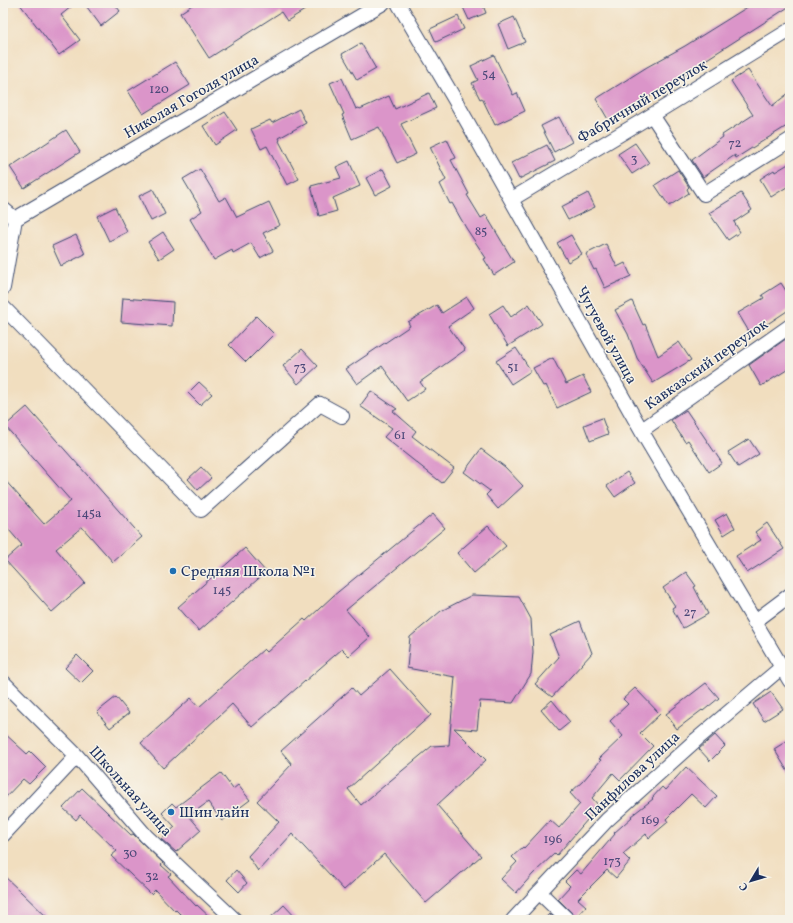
<svg xmlns="http://www.w3.org/2000/svg" width="793" height="923" font-family="Vollkorn,serif">
	<style>
		.building { fill: #db95c9 }
		.lines { fill: none; stroke-linecap: round; stroke-linejoin: round }
		.minor-casing { stroke: #3b496d; stroke-width: 16 }
		.minor { stroke: #fff; stroke-width: 14 }
		.poi-dot { fill: #1f6fb2; stroke: #f7f3e8; stroke-width: 1.5 }
		.labels { text-anchor: middle; stroke-width: 3; stroke-linejoin: round; paint-order: stroke }
		.number-label { font-size: 13px; fill: #4b4879 }
		.street-label { font-size: 15px; fill: #1b2f5e; stroke: #f7f3e8 }
		.poi-label { font-size: 15px; fill: #1b2f5e; stroke: #f7f3e8; text-anchor: start }
	</style>
	<rect width="100%" height="100%" fill="#f7f3e8"/>
	<filter id="ink" filterUnits="userSpaceOnUse"><feTurbulence type="fractalNoise" baseFrequency=".025" numOctaves="2"/><feDisplacementMap in="SourceGraphic" scale="8" xChannelSelector="R" yChannelSelector="G"/><feConvolveMatrix kernelMatrix="1 2 1 2 8 2 1 2 1" color-interpolation-filters="sRGB"/></filter>
	<filter id="wash" filterUnits="userSpaceOnUse"><feTurbulence type="fractalNoise" baseFrequency=".012" numOctaves="4" result="noise"/><feDisplacementMap in="SourceGraphic" scale="16" xChannelSelector="R" yChannelSelector="G"/><feGaussianBlur stdDeviation="0.9" result="paint"/><feColorMatrix in="noise" values="0 0 0 0 0 0 0 0 0 0 0 0 0 0 0 0 0 1.4 0 .05"/><feComposite in="paint" operator="in"/></filter>
	<g filter="url(#wash)">
		<rect width="100%" height="100%" fill="#f1debf"/>
		<g id="blocks">
			<!-- building -->
			<path class="building" d="M 19,3 L 76,3 L 61,15 L 80,40 L 59,55 Z
				M 84,3 L 114,3 L 120,11 L 101,26 Z
				M 195,3 L 316,3 L 287,21 L 281,12 L 209,58 L 180,13 Z
				M 461,3 L 482,3 L 486,13 L 469,20 Z
				M 754,3 L 790,3 L 790,6 L 696,66 L 697,68 L 609,121 L 596,99 L 647,67 L 685,46 Z
				M 458,16 L 464,29 L 436,42 L 430,29 Z
				M 514,17 L 525,42 L 508,49 L 498,24 Z
				M 361,43 L 376,69 L 357,80 L 342,54 Z
				M 494,55 L 513,95 L 517,93 L 525,111 L 495,125 L 482,98 L 480,99 L 472,83 L 478,80 L 471,66 Z
				M 175,62 L 190,85 L 143,114 L 128,91 Z
				M 748,70 L 772,106 L 790,92 L 790,124 L 736,158 L 735,155 L 703,177 L 692,160 L 723,137 L 722,135 L 753,115 L 731,81 Z
				M 342,78 L 356,109 L 359,108 L 360,109 L 389,96 L 395,109 L 429,93 L 436,108 L 401,124 L 416,154 L 397,163 L 379,127 L 352,139 L 342,115 L 344,114 L 330,83 Z
				M 299,109 L 306,123 L 279,138 L 280,140 L 279,141 L 299,179 L 287,185 L 267,146 L 261,149 L 251,129 L 270,120 L 272,123 Z
				M 225,112 L 237,130 L 215,145 L 203,126 Z
				M 559,117 L 572,142 L 554,152 L 541,126 Z
				M 66,130 L 80,152 L 24,188 L 10,167 Z
				M 447,139 L 456,158 L 451,160 L 469,194 L 467,195 L 481,218 L 486,215 L 514,262 L 494,275 L 484,259 L 486,258 L 466,228 L 452,203 L 450,204 L 440,184 L 446,180 L 430,147 Z
				M 635,143 L 649,163 L 632,174 L 618,154 Z
				M 547,145 L 555,161 L 519,179 L 511,163 Z
				M 349,161 L 360,186 L 333,198 L 337,211 L 319,216 L 311,186 L 341,178 L 336,167 Z
				M 790,163 L 790,185 L 771,197 L 760,179 L 774,170 L 775,172 Z
				M 200,169 L 219,201 L 226,197 L 237,217 L 269,202 L 280,225 L 263,233 L 273,251 L 260,258 L 251,243 L 233,253 L 232,250 L 214,260 L 190,219 L 202,211 L 183,179 Z
				M 383,169 L 392,186 L 375,195 L 366,178 Z
				M 678,170 L 689,187 L 687,189 L 689,193 L 669,206 L 655,185 Z
				M 153,189 L 165,214 L 151,221 L 139,196 Z
				M 588,193 L 595,207 L 568,220 L 561,207 Z
				M 741,193 L 752,210 L 734,222 L 740,232 L 728,240 L 709,213 Z
				M 115,207 L 127,232 L 109,241 L 97,216 Z
				M 163,232 L 174,249 L 159,259 L 148,242 Z
				M 76,235 L 85,254 L 61,266 L 52,246 Z
				M 571,235 L 582,254 L 568,262 L 557,243 Z
				M 606,244 L 617,267 L 625,263 L 631,276 L 605,288 L 596,269 L 594,270 L 586,254 Z
				M 781,283 L 790,297 L 790,309 L 751,335 L 738,313 L 764,298 L 762,295 Z
				M 467,297 L 474,308 L 448,326 L 465,350 L 420,382 L 425,389 L 407,401 L 382,366 L 357,384 L 346,369 L 410,326 L 408,322 L 437,305 L 442,313 Z
				M 123,298 L 173,302 L 172,326 L 121,322 Z
				M 632,301 L 643,325 L 645,324 L 658,356 L 679,342 L 691,360 L 653,383 L 637,358 L 628,334 L 615,310 Z
				M 529,304 L 542,324 L 508,346 L 489,314 L 503,305 L 511,317 Z
				M 256,316 L 274,334 L 246,362 L 229,345 Z
				M 790,336 L 790,368 L 761,386 L 749,365 Z
				M 516,348 L 531,371 L 511,384 L 496,361 Z
				M 302,349 L 318,366 L 298,384 L 283,366 Z
				M 553,358 L 566,384 L 583,376 L 591,392 L 557,408 L 546,385 L 543,386 L 533,368 Z
				M 199,382 L 212,394 L 200,405 L 188,393 Z
				M 371,391 L 397,409 L 393,411 L 416,431 L 412,436 L 454,468 L 442,483 L 384,437 L 392,428 L 360,406 Z
				M 27,407 L 142,537 L 113,562 L 82,527 L 56,549 L 85,583 L 52,612 L 5,560 L 22,545 L 3,523 L 3,478 L 44,524 L 71,501 L 5,426 Z
				M 686,410 L 722,463 L 709,472 L 688,440 L 685,442 L 671,420 Z
				M 602,418 L 608,434 L 590,441 L 584,425 Z
				M 749,439 L 759,454 L 738,467 L 728,452 Z
				M 481,449 L 505,467 L 523,486 L 498,509 L 486,495 L 490,491 L 464,472 Z
				M 201,467 L 211,478 L 198,490 L 188,479 Z
				M 627,472 L 635,483 L 615,497 L 607,486 Z
				M 727,513 L 735,528 L 724,535 L 715,520 Z
				M 433,514 L 445,528 L 346,610 L 370,637 L 349,656 L 342,649 L 252,727 L 232,704 L 163,768 L 141,743 L 191,698 L 199,707 L 264,649 L 267,652 L 304,619 L 306,621 L 333,596 Z
				M 767,523 L 784,549 L 747,573 L 736,556 L 761,540 L 755,532 Z
				M 488,526 L 506,546 L 474,573 L 457,553 Z
				M 245,548 L 266,572 L 199,631 L 178,607 Z
				M 686,572 L 696,586 L 694,587 L 708,614 L 683,628 L 672,608 L 675,606 L 663,588 Z
				M 472,595 L 519,597 L 531,619 L 533,652 L 531,674 L 513,703 L 480,701 L 477,730 L 454,728 L 486,760 L 437,805 L 481,856 L 426,903 L 384,854 L 344,890 L 292,834 L 258,871 L 248,856 L 279,822 L 257,801 L 292,764 L 281,751 L 352,688 L 359,696 L 390,669 L 431,715 L 348,789 L 361,805 L 432,746 L 449,745 L 455,677 L 407,668 L 410,637 L 441,611 Z
				M 580,621 L 592,653 L 552,697 L 535,684 L 559,657 L 550,635 Z
				M 77,655 L 93,671 L 81,683 L 65,668 Z
				M 706,683 L 719,698 L 703,711 L 702,710 L 677,729 L 666,714 Z
				M 635,688 L 660,714 L 640,733 L 653,746 L 620,780 L 613,773 L 592,798 L 600,807 L 594,812 L 557,855 L 555,853 L 533,874 L 516,893 L 501,879 L 517,862 L 512,857 L 523,847 L 524,848 L 550,820 L 559,828 L 580,804 L 570,793 L 583,781 L 601,760 L 599,759 L 623,736 L 610,721 L 628,704 L 623,699 Z
				M 771,692 L 783,709 L 764,721 L 753,704 Z
				M 116,697 L 129,713 L 110,728 L 97,712 Z
				M 552,700 L 570,722 L 559,731 L 541,710 Z
				M 3,732 L 27,754 L 30,751 L 46,767 L 29,784 L 23,779 L 3,800 Z
				M 715,735 L 725,746 L 710,761 L 699,749 Z
				M 790,739 L 790,775 L 774,749 Z
				M 686,767 L 717,796 L 706,808 L 691,794 L 666,819 L 668,822 L 649,838 L 646,834 L 623,854 L 630,861 L 616,878 L 607,870 L 578,899 L 586,906 L 576,917 L 558,899 L 570,886 L 565,881 L 576,870 L 581,874 L 615,834 L 614,833 L 632,817 L 631,816 L 653,799 L 652,798 L 662,787 L 665,790 Z
				M 221,773 L 233,789 L 238,785 L 250,800 L 222,821 L 208,802 L 189,816 L 201,830 L 176,852 L 161,839 L 175,827 L 162,813 L 172,803 L 176,807 Z
				M 82,788 L 131,835 L 133,834 L 163,863 L 161,865 L 171,874 L 168,876 L 196,906 L 197,905 L 213,920 L 186,920 L 176,910 L 175,911 L 155,890 L 151,894 L 111,856 L 117,851 L 80,815 L 76,820 L 63,808 Z
				M 236,870 L 247,883 L 239,892 L 227,880 Z
				M 3,875 L 20,891 L 50,920 L 3,920 Z
				M 284,905 L 298,920 L 268,920 Z
				M 549,914 L 556,920 L 544,920 Z"/>
		</g>
	</g>
	<g filter="url(#ink)">
		<use href="#blocks" fill-opacity="0" stroke="#3b496d" stroke-width="1"/>
		<g class="lines">
			<!-- minor casing -->
			<g class="minor-casing">
				<path id="minor" d="M 398,3 L 455,100 L 645,437 L 790,681
					M 652,115 L 704,194 L 790,140
					M 512,199 L 652,115 L 790,30
					M 3,209 L 15,219
					M 15,219 L 383,3
					M 3,288 L 15,219
					M 3,307 L 201,510 L 320,404 L 342,416
					M 642,430 L 790,326
					M 754,622 L 790,595
					M 3,682 L 77,756 L 146,836 L 235,920
					M 3,835 L 77,756
					M 539,892 L 568,920
					M 513,920 L 607,820 L 697,739 L 782,667"/>
			</g>
			<!-- minor -->
			<use href="#minor" class="minor"/>
		</g>
	</g>
	<!-- markers -->
	<g class="poi-dot">
		<circle cx="173" cy="571" r="4"/>
		<circle cx="171" cy="812" r="4"/>
	</g>
	<g class="labels">
		<!-- number labels -->
		<g class="number-label">
			<text x="489" y="78">54</text>
			<text x="159" y="93">120</text>
			<text x="735" y="147">72</text>
			<text x="634" y="163">3</text>
			<text x="481" y="235">85</text>
			<text x="300" y="371">73</text>
			<text x="513" y="371">51</text>
			<text x="400" y="439">61</text>
			<text x="89" y="517">145а</text>
			<text x="222" y="594">145</text>
			<text x="690" y="616">27</text>
			<text x="650" y="824">169</text>
			<text x="553" y="843">196</text>
			<text x="130" y="857">30</text>
			<text x="612" y="865">173</text>
			<text x="152" y="880">32</text>
		</g>
		<!-- street labels -->
		<g class="street-label">
			<text transform="translate(191 96) rotate(-30)" y="5">Николая Гоголя улица</text>
			<text transform="translate(642 101) rotate(-31)" y="5">Фабричный переулок</text>
			<text transform="translate(607 335) rotate(61)" y="5">Чугуевой улица</text>
			<text transform="translate(706 364) rotate(-35)" y="5">Кавказский переулок</text>
			<text transform="translate(632 776) rotate(-43)" y="5">Панфилова улица</text>
			<text transform="translate(131 791) rotate(48)" y="5">Школьная улица</text>
		</g>
		<!-- poi labels -->
		<g class="poi-label">
			<text x="181" y="576">Средняя Школа №1</text>
			<text x="179" y="817">Шин лайн</text>
		</g>
	</g>
	<!-- margin -->
	<rect width="793" height="923" fill="none" stroke="#f7f3e8" stroke-width="16"/>
	<!-- north arrow -->
	<g transform="translate(751 881) rotate(232)" stroke="#f7f3e8" stroke-width="3" paint-order="stroke">
	<path d="M0-3L7 15L0 10L-7 15Z" fill="#1b2f5e"/>
	<text y="-6" font-size="11" font-weight="bold" text-anchor="middle" fill="#1b2f5e">С</text>
	</g>
</svg>
